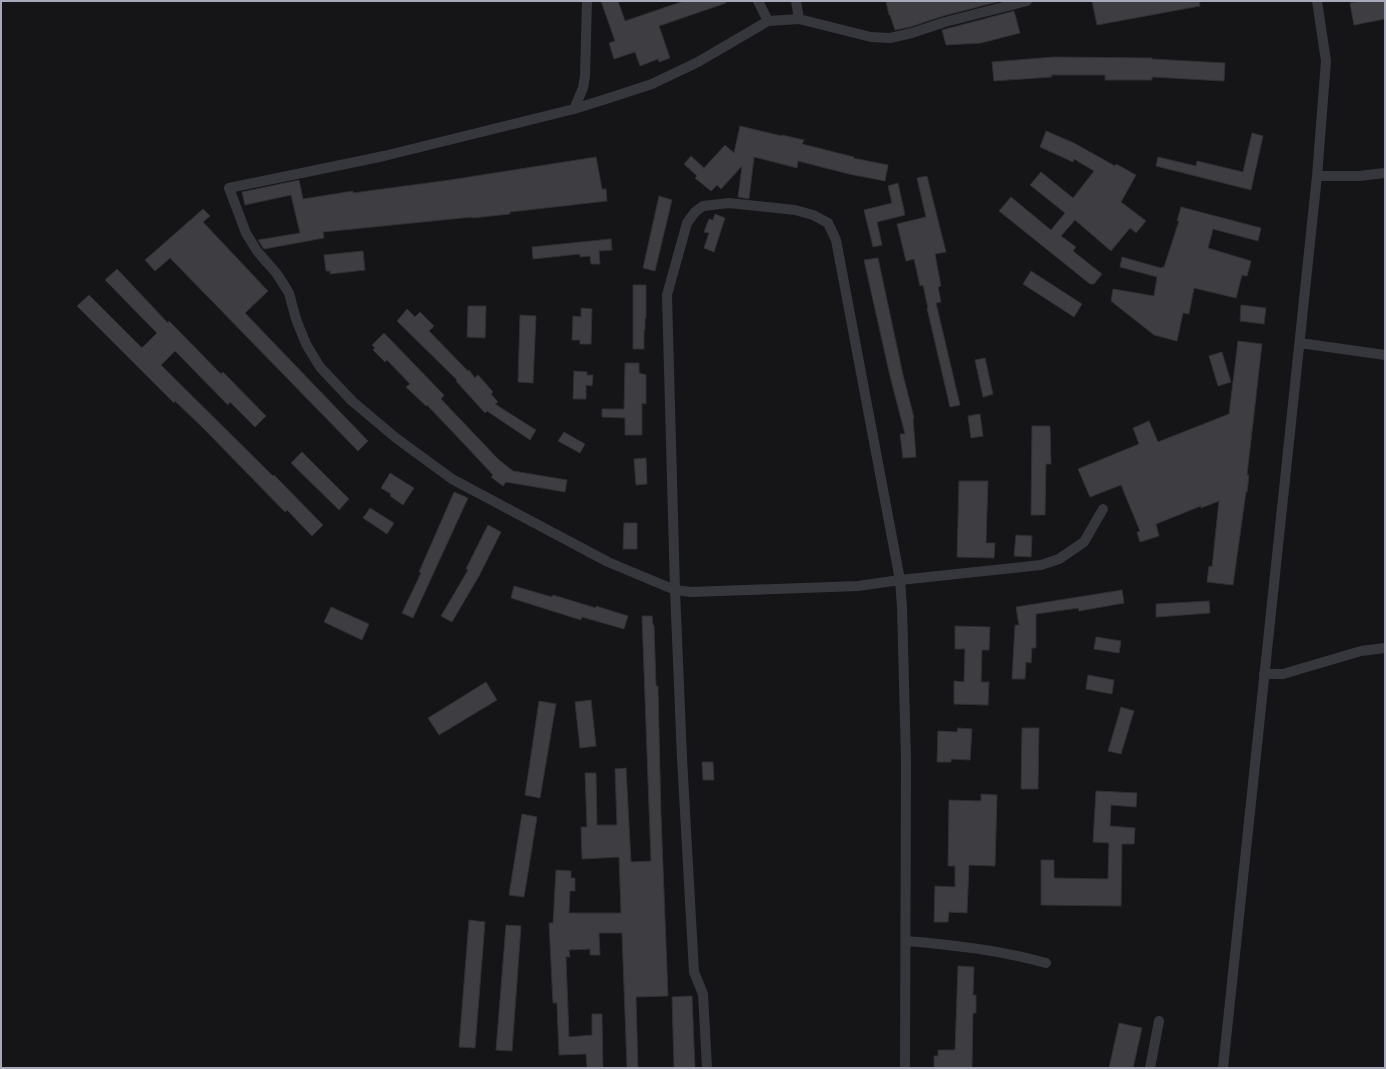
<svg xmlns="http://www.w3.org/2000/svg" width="1386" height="1069" font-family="'Titillium Web',sans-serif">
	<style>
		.building { fill: #3d3d42; stroke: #302f34 }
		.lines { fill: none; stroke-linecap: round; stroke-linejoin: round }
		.street { stroke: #36363d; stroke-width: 10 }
	</style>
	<rect width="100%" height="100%" fill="#151517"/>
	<!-- building -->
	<path class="building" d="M 601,1 L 618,1 L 625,21 L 684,1 L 725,1 L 726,3 L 659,26 L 670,58 L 659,62 L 658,59 L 640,66 L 635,52 L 614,59 L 609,43 L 615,41 Z
		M 886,1 L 1001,1 L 943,16 L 910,27 L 895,30 L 890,15 L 889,15 Z
		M 1092,1 L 1199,1 L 1200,6 L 1097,25 Z
		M 1360,1 L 1385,1 L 1385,19 L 1354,25 L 1350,3 Z
		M 1014,11 L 1020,33 L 981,43 L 946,45 L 942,30 Z
		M 1054,57 L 1152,58 L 1152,59 L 1225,63 L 1224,81 L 1152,77 L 1152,80 L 1105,80 L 1105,75 L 1051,75 L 1052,77 L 994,81 L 992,62 Z
		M 740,126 L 782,136 L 782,135 L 804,140 L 802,144 L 854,157 L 853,158 L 888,165 L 885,181 L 849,174 L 798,161 L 797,168 L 754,157 L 749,199 L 738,197 L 742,166 L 721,189 L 717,185 L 711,191 L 695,178 L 697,176 L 684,164 L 691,156 L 704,168 L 725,145 L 734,153 Z
		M 1046,131 L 1074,143 L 1115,166 L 1116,164 L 1136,175 L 1121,202 L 1146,221 L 1136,233 L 1130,228 L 1111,251 L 1075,220 L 1061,236 L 1076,247 L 1073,251 L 1102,274 L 1094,284 L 1090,284 L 999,211 L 1011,197 L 1051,230 L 1065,213 L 1030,185 L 1041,172 L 1073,198 L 1094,171 L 1074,159 L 1073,162 L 1040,147 Z
		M 1252,133 L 1263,136 L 1251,190 L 1156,166 L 1158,157 L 1196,166 L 1197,161 L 1243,172 Z
		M 596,157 L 602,189 L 606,189 L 607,201 L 510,212 L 510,214 L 472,218 L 472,217 L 323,232 L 324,238 L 264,249 L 258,240 L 300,233 L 291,195 L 245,205 L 242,192 L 299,180 L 303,199 L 353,191 L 353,193 L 450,180 Z
		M 927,176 L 946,252 L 935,254 L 941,286 L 938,287 L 941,302 L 936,303 L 960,405 L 950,407 L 927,308 L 928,308 L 923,285 L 920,286 L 914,259 L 906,261 L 897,224 L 926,217 L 917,178 Z
		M 898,183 L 905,215 L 877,222 L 882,245 L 873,247 L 864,210 L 892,203 L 888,186 Z
		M 659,196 L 672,200 L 655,271 L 643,268 Z
		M 1181,207 L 1261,228 L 1258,241 L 1213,229 L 1208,248 L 1251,261 L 1247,276 L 1242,275 L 1236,298 L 1194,288 L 1189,314 L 1183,313 L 1177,341 L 1154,335 L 1111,301 L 1113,289 L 1154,296 L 1157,277 L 1120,267 L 1122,257 L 1161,268 L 1162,267 L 1164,267 L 1179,221 L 1177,221 Z
		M 203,209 L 210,216 L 203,222 L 268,291 L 245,313 L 368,441 L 358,451 L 170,258 L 155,271 L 145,260 Z
		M 715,214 L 725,218 L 714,252 L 704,248 L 709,233 L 704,232 L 709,219 L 713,220 Z
		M 611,239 L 612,250 L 599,251 L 600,264 L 591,264 L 590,256 L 580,257 L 580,254 L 533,259 L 532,247 Z
		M 363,251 L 365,270 L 330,274 L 330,271 L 326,271 L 324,255 Z
		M 878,258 L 903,375 L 914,418 L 913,419 L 916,457 L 903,458 L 900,434 L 905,434 L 890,376 L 864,260 Z
		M 117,269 L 168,323 L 169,321 L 221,374 L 223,372 L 266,416 L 255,427 L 230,402 L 228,405 L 175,351 L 161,365 L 273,476 L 274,475 L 323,525 L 312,536 L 287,510 L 285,512 L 204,429 L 175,401 L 174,403 L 77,306 L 89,295 L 141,347 L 143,347 L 157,333 L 105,280 Z
		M 1031,271 L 1082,304 L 1074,317 L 1023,284 Z
		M 633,285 L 646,285 L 646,318 L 645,318 L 645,330 L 644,330 L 644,349 L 633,349 Z
		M 1241,305 L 1266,308 L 1264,324 L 1240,321 Z
		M 468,306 L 486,306 L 485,338 L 467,337 Z
		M 581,308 L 592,309 L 591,344 L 580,344 L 580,340 L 572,340 L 573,316 L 581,317 Z
		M 407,309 L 415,317 L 420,312 L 434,326 L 429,331 L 468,371 L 469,370 L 475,378 L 478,375 L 493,392 L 491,394 L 498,402 L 495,404 L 536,430 L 530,440 L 487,411 L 485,413 L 456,381 L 457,380 L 397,321 Z
		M 520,315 L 536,316 L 533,383 L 518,382 Z
		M 384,333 L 444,395 L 441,399 L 498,459 L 513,471 L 567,480 L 565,492 L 506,482 L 503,486 L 491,477 L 493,475 L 465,445 L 427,405 L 426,406 L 406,387 L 410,384 L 387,360 L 385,362 L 373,350 L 375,348 L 372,345 Z
		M 1238,341 L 1262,344 L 1247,475 L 1249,475 L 1247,492 L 1246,492 L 1233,585 L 1207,582 L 1209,566 L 1212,567 L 1219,501 L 1201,508 L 1201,506 L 1156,524 L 1159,536 L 1140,542 L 1137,532 L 1140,531 L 1121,485 L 1090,497 L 1078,469 L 1139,444 L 1133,428 L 1149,421 L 1158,442 L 1229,414 Z
		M 1222,352 L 1231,382 L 1218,386 L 1209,356 Z
		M 985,358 L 993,394 L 983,397 L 975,360 Z
		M 625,363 L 639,363 L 639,373 L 646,375 L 646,404 L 642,403 L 642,435 L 625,435 L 625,418 L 602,417 L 602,409 L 624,409 Z
		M 574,371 L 587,372 L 587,375 L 593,375 L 592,386 L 586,385 L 586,399 L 573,399 Z
		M 980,414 L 983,436 L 971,438 L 968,416 Z
		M 1032,426 L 1050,426 L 1051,464 L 1046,464 L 1045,515 L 1031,515 Z
		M 564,432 L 585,444 L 580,453 L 558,441 Z
		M 302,452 L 349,499 L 339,510 L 291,463 Z
		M 646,458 L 647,484 L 636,485 L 634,459 Z
		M 390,473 L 414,488 L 403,505 L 390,496 L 391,494 L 381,488 Z
		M 959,481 L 988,481 L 986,543 L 995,543 L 994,558 L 957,557 Z
		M 454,492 L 468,498 L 413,618 L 402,613 L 421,573 L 419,572 Z
		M 370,508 L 394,523 L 387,534 L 363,518 Z
		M 624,523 L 637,523 L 637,549 L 623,549 Z
		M 488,525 L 501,532 L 479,576 L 452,622 L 441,616 L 468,570 L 466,569 Z
		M 1016,535 L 1032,536 L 1031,557 L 1014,556 Z
		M 514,586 L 552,597 L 553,595 L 596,608 L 596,606 L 628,616 L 624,629 L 582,617 L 581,620 L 511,598 Z
		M 1122,590 L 1124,603 L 1079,611 L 1078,608 L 1036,614 L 1036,648 L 1032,648 L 1031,663 L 1026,662 L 1025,679 L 1012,679 L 1015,625 L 1019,625 L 1016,607 Z
		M 1209,601 L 1210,613 L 1156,617 L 1156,604 Z
		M 331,607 L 369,624 L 362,640 L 324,622 Z
		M 642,616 L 652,616 L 653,625 L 654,625 L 656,686 L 658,686 L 661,815 L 668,996 L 636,997 L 638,1068 L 627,1068 L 622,933 L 599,933 L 600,955 L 590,955 L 590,949 L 569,950 L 570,957 L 566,957 L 569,1037 L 592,1035 L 592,1014 L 602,1014 L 603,1068 L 587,1068 L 586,1054 L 559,1055 L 557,1006 L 557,1003 L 553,1003 L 549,923 L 553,923 L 556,870 L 571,871 L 571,878 L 575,878 L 575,891 L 570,891 L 569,913 L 621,913 L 619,857 L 582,859 L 581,827 L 587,827 L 585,773 L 596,773 L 597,825 L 617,825 L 615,769 L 626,768 L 631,862 L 651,861 Z
		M 955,626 L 990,627 L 989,650 L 982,650 L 981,682 L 989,682 L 988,705 L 954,704 L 954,681 L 964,682 L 965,649 L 955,649 Z
		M 1096,637 L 1121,641 L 1119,653 L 1094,649 Z
		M 1088,675 L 1114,680 L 1112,694 L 1086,689 Z
		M 486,682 L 497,700 L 439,735 L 428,718 Z
		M 591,700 L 596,746 L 580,748 L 575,702 Z
		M 539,701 L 556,704 L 540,798 L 525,795 Z
		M 1121,707 L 1134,711 L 1121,754 L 1108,751 Z
		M 958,728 L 972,729 L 970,760 L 951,759 L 951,762 L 937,762 L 938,731 L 957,732 Z
		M 1022,728 L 1039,728 L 1038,789 L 1021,789 Z
		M 702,762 L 713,762 L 714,780 L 703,780 Z
		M 1096,791 L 1137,793 L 1136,807 L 1111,805 L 1110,826 L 1135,828 L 1134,844 L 1122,844 L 1121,906 L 1041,905 L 1041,860 L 1054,860 L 1054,878 L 1108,879 L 1109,843 L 1093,842 Z
		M 981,794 L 997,795 L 995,866 L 969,865 L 967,913 L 949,912 L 948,922 L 934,922 L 935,886 L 955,887 L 955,866 L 948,866 L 949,800 L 981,801 Z
		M 522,814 L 537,817 L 524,897 L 509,895 Z
		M 469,920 L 485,922 L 475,1048 L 459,1047 Z
		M 506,925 L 521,926 L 512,1051 L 496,1050 Z
		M 958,966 L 974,967 L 973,995 L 976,995 L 976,1013 L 973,1013 L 972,1068 L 934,1068 L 934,1056 L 938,1056 L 938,1050 L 955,1050 Z
		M 692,996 L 695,1068 L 674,1068 L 672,997 Z
		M 1119,1023 L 1142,1028 L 1133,1068 L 1109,1068 Z"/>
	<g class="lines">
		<!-- street -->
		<path class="street" d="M 758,1 L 768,21 L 799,19 L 871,37 L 890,38 L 912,33 L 945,22 L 1027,1
			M 796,1 L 799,19
			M 768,21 L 698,62 L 652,84 L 606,99 L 574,109 L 384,156 L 229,188 L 246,233 L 257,251 L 277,274 L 289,293 L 296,319 L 306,344 L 320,367 L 352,401 L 396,438 L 452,479 L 608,562 L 675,590 L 691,592 L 858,586 L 900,580 L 1041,565 L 1059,559 L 1084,542 L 1103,509
			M 574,109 L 583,88 L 585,76 L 587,1
			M 1317,176 L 1359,176 L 1385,173
			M 1300,343 L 1385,355
			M 1264,674 L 1283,674 L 1361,651 L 1385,648
			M 906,941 C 953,945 1000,950 1046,963
			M 707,1068 L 703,994 L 694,972 L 682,758 L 675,590 L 667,295 L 687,223 L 695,212 L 703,206 L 729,203 L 795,210 L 813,215 L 828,223 L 836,240 L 900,580 L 902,607 L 906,760 L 905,1068
			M 1150,1068 L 1159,1021
			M 1223,1068 L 1317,176 L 1326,61 L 1317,1"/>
	</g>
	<!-- border -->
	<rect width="1386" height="1069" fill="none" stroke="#a6a9b9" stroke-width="4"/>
</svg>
